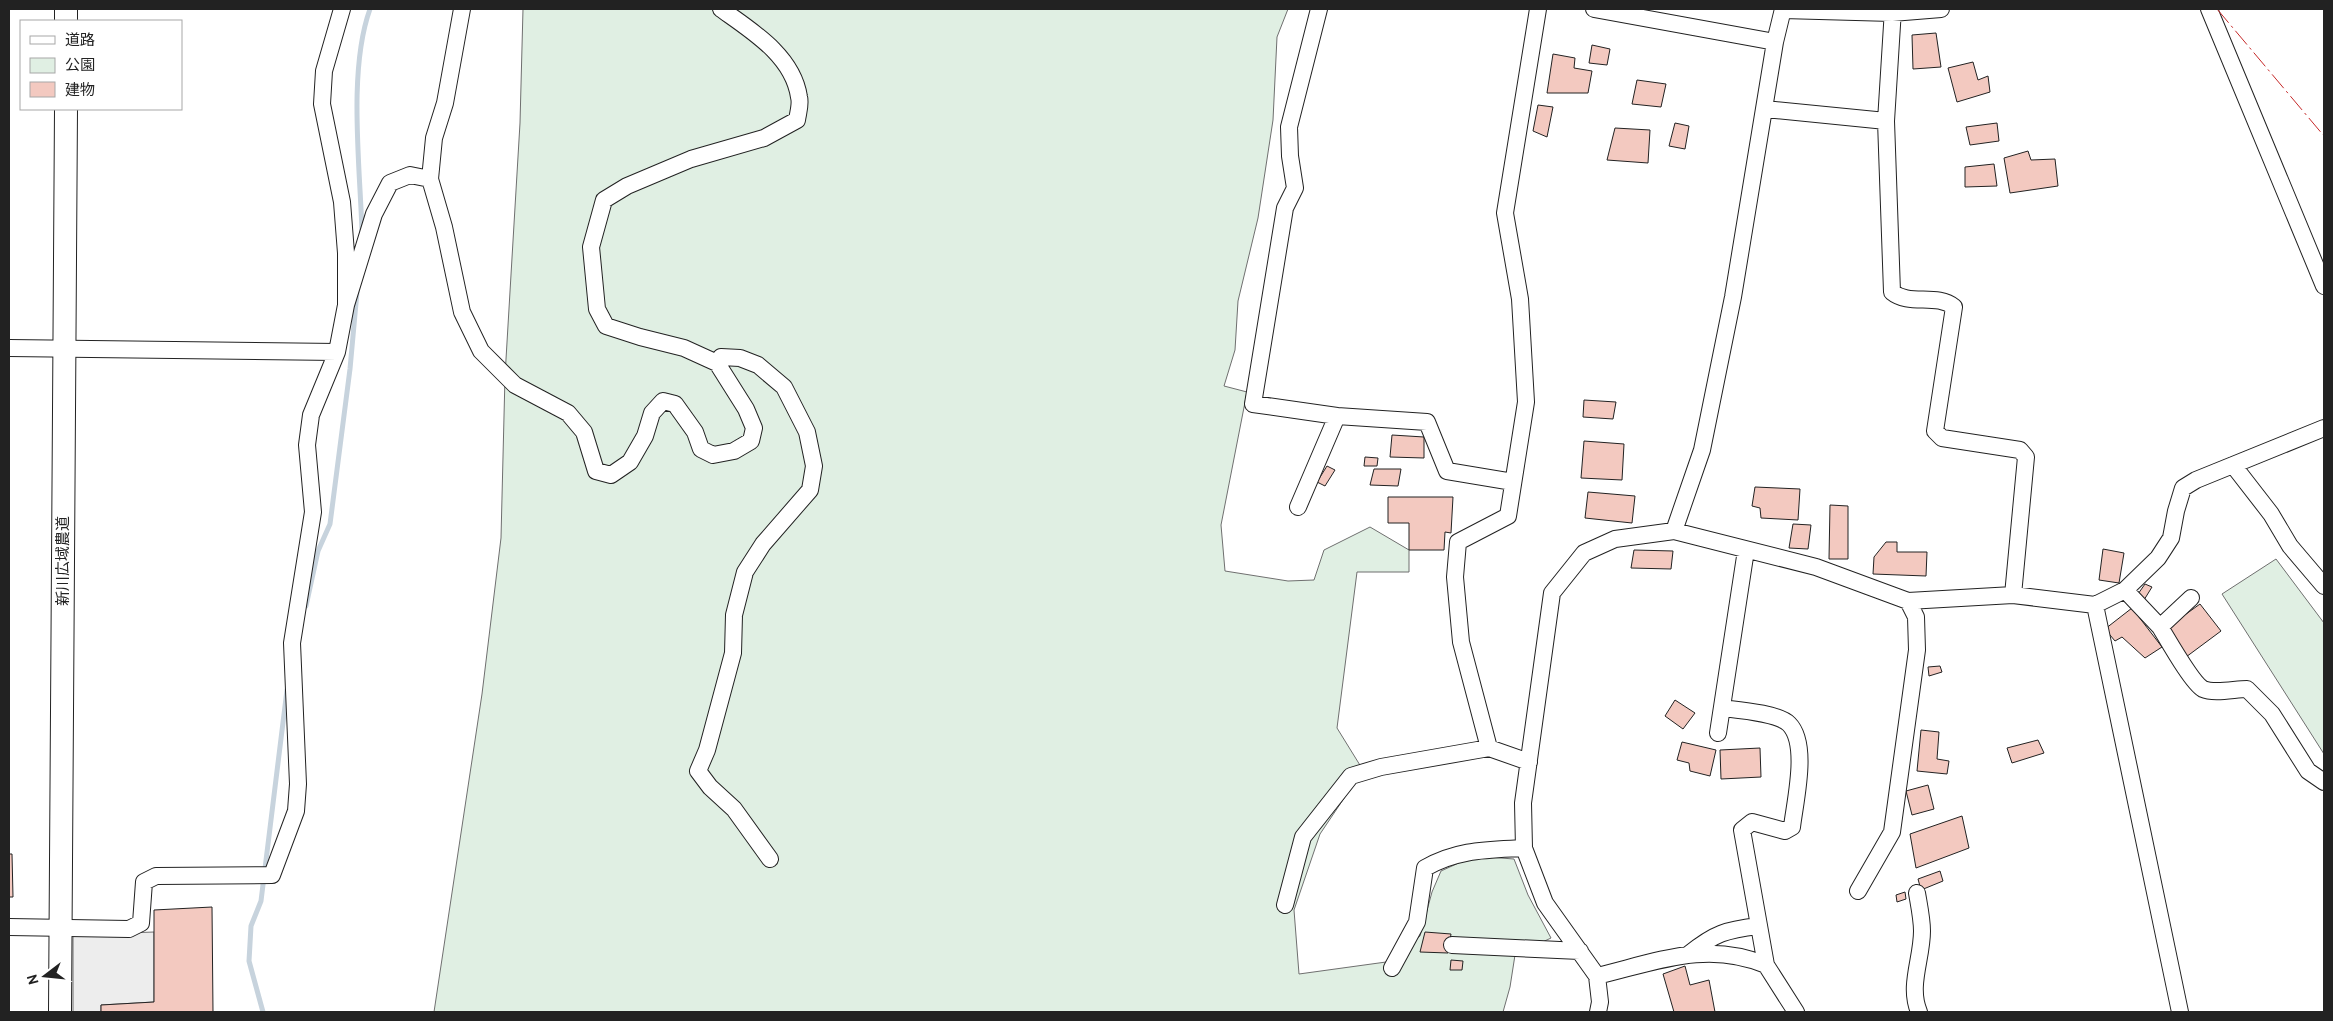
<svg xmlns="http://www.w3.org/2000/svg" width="2333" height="1021" font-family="Overpass,'Noto Sans JP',sans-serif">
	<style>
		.green { fill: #e0efe3; stroke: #6f6f6f }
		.parking { fill: #ededed; stroke: #6f6f6f }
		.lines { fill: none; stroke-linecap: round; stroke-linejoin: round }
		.stream { stroke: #c7d3dd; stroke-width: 5 }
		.building { fill: #f3c9c0; stroke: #222 }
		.street-casing { stroke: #222; stroke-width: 18 }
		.secondary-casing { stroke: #222; stroke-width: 24 }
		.street { stroke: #fff; stroke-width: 16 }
		.secondary { stroke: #fff; stroke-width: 22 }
		.power { stroke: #c62828; stroke-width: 1; stroke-dasharray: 18 4 2.5 4; stroke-linecap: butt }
		.labels { text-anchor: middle; stroke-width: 4; stroke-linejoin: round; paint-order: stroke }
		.street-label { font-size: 15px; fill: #222; stroke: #fff }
	</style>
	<rect width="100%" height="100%" fill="#fff"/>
	<!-- green -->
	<path class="green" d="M 523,9 L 1288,9 L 1277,37 L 1273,120 L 1258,218 L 1238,301 L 1235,350 L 1224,386 L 1247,392 L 1221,525 L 1225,571 L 1288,581 L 1314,580 L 1324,550 L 1370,527 L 1409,550 L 1409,572 L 1357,572 L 1337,728 L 1363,770 L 1320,834 L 1294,910 L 1299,974 L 1386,962 L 1420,936 L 1432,892 L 1441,871 L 1474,856 L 1514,859 L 1528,895 L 1551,938 L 1515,955 L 1510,987 L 1503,1012 L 434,1012 L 482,694 L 501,538 L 505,376 L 520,123 Z
		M 2276,559 L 2324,623 L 2324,754 L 2222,594 Z"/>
	<!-- parking -->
	<path class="parking" d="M 154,932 L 154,1002 L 101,1005 L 101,1012 L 73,1012 L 73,935 Z"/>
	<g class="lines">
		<!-- stream -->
		<path class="stream" d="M 362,232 C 360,166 348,70 370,9
			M 306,606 L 318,551 L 330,524 L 350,369 L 357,292
			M 263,1012 L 249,961 L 251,926 L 261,901 L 287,690"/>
	</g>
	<!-- building -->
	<path class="building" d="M 1936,33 L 1941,67 L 1913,69 L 1912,35 Z
		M 1592,45 L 1610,49 L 1607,65 L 1589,63 Z
		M 1553,54 L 1575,58 L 1574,68 L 1592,71 L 1588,93 L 1547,93 Z
		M 1973,62 L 1978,80 L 1988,76 L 1990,92 L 1957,102 L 1948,68 Z
		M 1637,80 L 1666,84 L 1661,107 L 1632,104 Z
		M 1538,105 L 1553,107 L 1547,137 L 1533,131 Z
		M 1675,123 L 1689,126 L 1685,149 L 1669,146 Z
		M 1997,123 L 1999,141 L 1970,145 L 1966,127 Z
		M 1615,128 L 1650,130 L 1648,163 L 1607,160 Z
		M 2028,151 L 2031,160 L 2055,159 L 2058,186 L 2010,193 L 2004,158 Z
		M 1994,164 L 1997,186 L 1965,187 L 1965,167 Z
		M 1584,400 L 1616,402 L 1613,419 L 1583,417 Z
		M 1392,435 L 1424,437 L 1424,458 L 1390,457 Z
		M 1584,441 L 1624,444 L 1622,480 L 1581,478 Z
		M 1365,457 L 1378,458 L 1377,466 L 1364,466 Z
		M 1327,466 L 1335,470 L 1325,486 L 1317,482 Z
		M 1374,469 L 1401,469 L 1398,486 L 1370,485 Z
		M 1755,487 L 1800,489 L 1798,520 L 1761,518 L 1760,508 L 1752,506 Z
		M 1588,492 L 1635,496 L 1632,523 L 1585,518 Z
		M 1388,497 L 1453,497 L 1451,533 L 1445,532 L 1444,550 L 1409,550 L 1409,523 L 1388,523 Z
		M 1830,505 L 1848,506 L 1848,559 L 1829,559 Z
		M 1793,524 L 1811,525 L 1808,549 L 1789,548 Z
		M 1886,542 L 1897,542 L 1897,552 L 1927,552 L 1926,576 L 1873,574 L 1874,557 Z
		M 2103,549 L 2124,553 L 2119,583 L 2099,580 Z
		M 1634,550 L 1673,551 L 1671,569 L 1631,568 Z
		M 2145,584 L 2152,587 L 2144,600 L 2138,594 Z
		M 2200,604 L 2221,631 L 2186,657 L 2168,627 Z
		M 2132,608 L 2162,647 L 2145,658 L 2122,637 L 2115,641 L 2105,629 Z
		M 1940,666 L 1942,672 L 1929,676 L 1928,667 Z
		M 1675,700 L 1695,713 L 1683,729 L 1665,716 Z
		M 1921,730 L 1939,732 L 1937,759 L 1949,761 L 1947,774 L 1917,771 Z
		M 2038,740 L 2044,753 L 2012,763 L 2007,748 Z
		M 1682,742 L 1716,750 L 1710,776 L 1690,771 L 1689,763 L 1677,760 Z
		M 1760,748 L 1761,777 L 1721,779 L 1720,750 Z
		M 1928,785 L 1934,809 L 1912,815 L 1906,791 Z
		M 1962,816 L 1969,848 L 1916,868 L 1910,834 Z
		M 9,854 L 12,854 L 13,897 L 9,897 Z
		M 1940,871 L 1943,881 L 1921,890 L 1918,879 Z
		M 1905,892 L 1906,899 L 1897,902 L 1896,895 Z
		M 212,907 L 213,1012 L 101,1012 L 101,1005 L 154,1002 L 154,910 Z
		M 1425,932 L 1451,934 L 1448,953 L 1420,952 Z
		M 1451,960 L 1463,961 L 1462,970 L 1450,970 Z
		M 1685,966 L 1690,985 L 1709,980 L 1715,1012 L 1674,1012 L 1663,974 Z"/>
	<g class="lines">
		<!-- street casing -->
		<g class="street-casing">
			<path id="street" d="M 1319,9 L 1289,127 L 1290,156 L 1295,188 L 1285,208 L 1253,404 L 1337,416
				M 1594,9 L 1775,42
				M 1893,9 L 1886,121 L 1892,292 C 1909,306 1937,293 1954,307 L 1935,431 L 1942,438 L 2020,450 L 2026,457 L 2013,595
				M 2209,9 L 2324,286
				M 1783,10 L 1892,13 L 1941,9
				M 1765,109 L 1886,121
				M 430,179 L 434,138 L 445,103 L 462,9
				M 346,305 L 374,214 L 390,183 L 410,175 L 430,179 L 444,227 L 462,312 L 481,351 L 515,385 L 568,413 L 584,432 L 596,471 L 611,475 L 630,462 L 645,436 L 652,413 L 663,401 L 675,404 L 695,432 L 701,449 L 713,455 L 734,451 L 751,441 L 754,428 L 746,409 L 717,363 L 721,357 L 740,358 L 758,365 L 784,387 L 807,432 L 814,466 L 810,490 L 763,544 L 745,572 L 734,615 L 733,653 L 707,750 L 698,771 L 710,787 L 734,809 L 770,859
				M 9,348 L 337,352 L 346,305 L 346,253 L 342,202 L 322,104 L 324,71 L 342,9
				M 717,363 L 684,348 L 640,337 L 606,326 L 597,309 L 591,247 L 604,200 L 627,186 L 691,159 L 764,138 L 797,120 C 798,113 801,104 799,97 C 793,56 752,31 721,9
				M 2233,465 L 2271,514 L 2290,546 L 2324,586
				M 1298,507 L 1337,416 L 1427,422 L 1447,471 L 1513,482
				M 1674,531 L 1702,450 L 1733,297 L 1775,42 L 1783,9
				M 2125,590 L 2160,627 L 2191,598
				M 2095,605 L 2180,1012
				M 2160,627 C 2168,640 2192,683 2203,689 C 2214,694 2235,689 2247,689 L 2272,714 L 2308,771 L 2324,782
				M 1722,708 C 1738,710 1778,713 1789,724 C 1809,744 1795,801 1792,827 L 1785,831 L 1752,822 L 1742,830 L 1766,965 L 1796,1012
				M 1718,733 L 1746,550
				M 1529,762 L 1489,748 L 1461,642 L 1455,577 L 1458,542 L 1508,516 L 1526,402 L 1520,299 L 1505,213 L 1538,9
				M 1858,891 L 1892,832 L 1917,650 L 1916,617 L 1908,601
				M 1917,893 C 1919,905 1922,919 1922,931 C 1922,959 1908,986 1919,1012
				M 1285,905 L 1303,837 L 1351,776 L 1381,767 L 1489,748
				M 9,927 L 129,929 L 141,923 L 144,882 L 156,876 L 272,875 L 296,811 L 298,784 L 292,643 L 313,512 L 307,445 L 311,415 L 337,352
				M 1452,945 L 1580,951
				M 1689,954 C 1715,933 1726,930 1758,926
				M 1392,968 L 1417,922 L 1425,868 C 1458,849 1488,850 1524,848
				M 1597,976 C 1656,962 1707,940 1766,965
				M 1598,1012 L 1600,1002 L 1597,976 L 1545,903 L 1524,848 L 1523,803 L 1552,593 L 1584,553 L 1615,539 L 1674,531 L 1816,567 L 1908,601 L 2013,595 L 2095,605 L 2125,590 L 2158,558 L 2171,538 L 2176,511 L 2183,488 L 2196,480 L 2324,428"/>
		</g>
		<!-- secondary casing -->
		<g class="secondary-casing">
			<path id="secondary" d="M 66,21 L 66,9
				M 60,1012 L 66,109"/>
		</g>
		<!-- street -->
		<use href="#street" class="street"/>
		<!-- secondary -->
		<use href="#secondary" class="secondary"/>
		<!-- power -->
		<path class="power" d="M 2217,9 L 2324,136"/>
	</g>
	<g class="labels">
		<!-- street labels -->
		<g class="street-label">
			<text transform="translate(63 561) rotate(-90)" y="5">新川広域農道</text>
		</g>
	</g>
	<!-- border -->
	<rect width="2333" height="1021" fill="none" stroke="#222222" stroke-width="20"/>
	<!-- legend -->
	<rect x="20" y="20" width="162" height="90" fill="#ffffff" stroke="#a7a7a7"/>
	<rect x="30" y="36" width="25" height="8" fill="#ffffff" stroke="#a7a7a7"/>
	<text x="65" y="45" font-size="15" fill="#222222">道路</text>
	<rect x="30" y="58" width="25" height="15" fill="#e0efe3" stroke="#a7a7a7"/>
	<text x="65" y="70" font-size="15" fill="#222222">公園</text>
	<rect x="30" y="82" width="25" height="15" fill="#f3c9c0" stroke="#a7a7a7"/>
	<text x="65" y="95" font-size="15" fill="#222222">建物</text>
	<!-- north arrow -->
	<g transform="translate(45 976) rotate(254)" stroke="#ffffff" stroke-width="4" paint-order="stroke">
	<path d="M0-4L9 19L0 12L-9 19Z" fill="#222222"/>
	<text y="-8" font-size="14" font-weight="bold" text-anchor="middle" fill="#222222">N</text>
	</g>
</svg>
